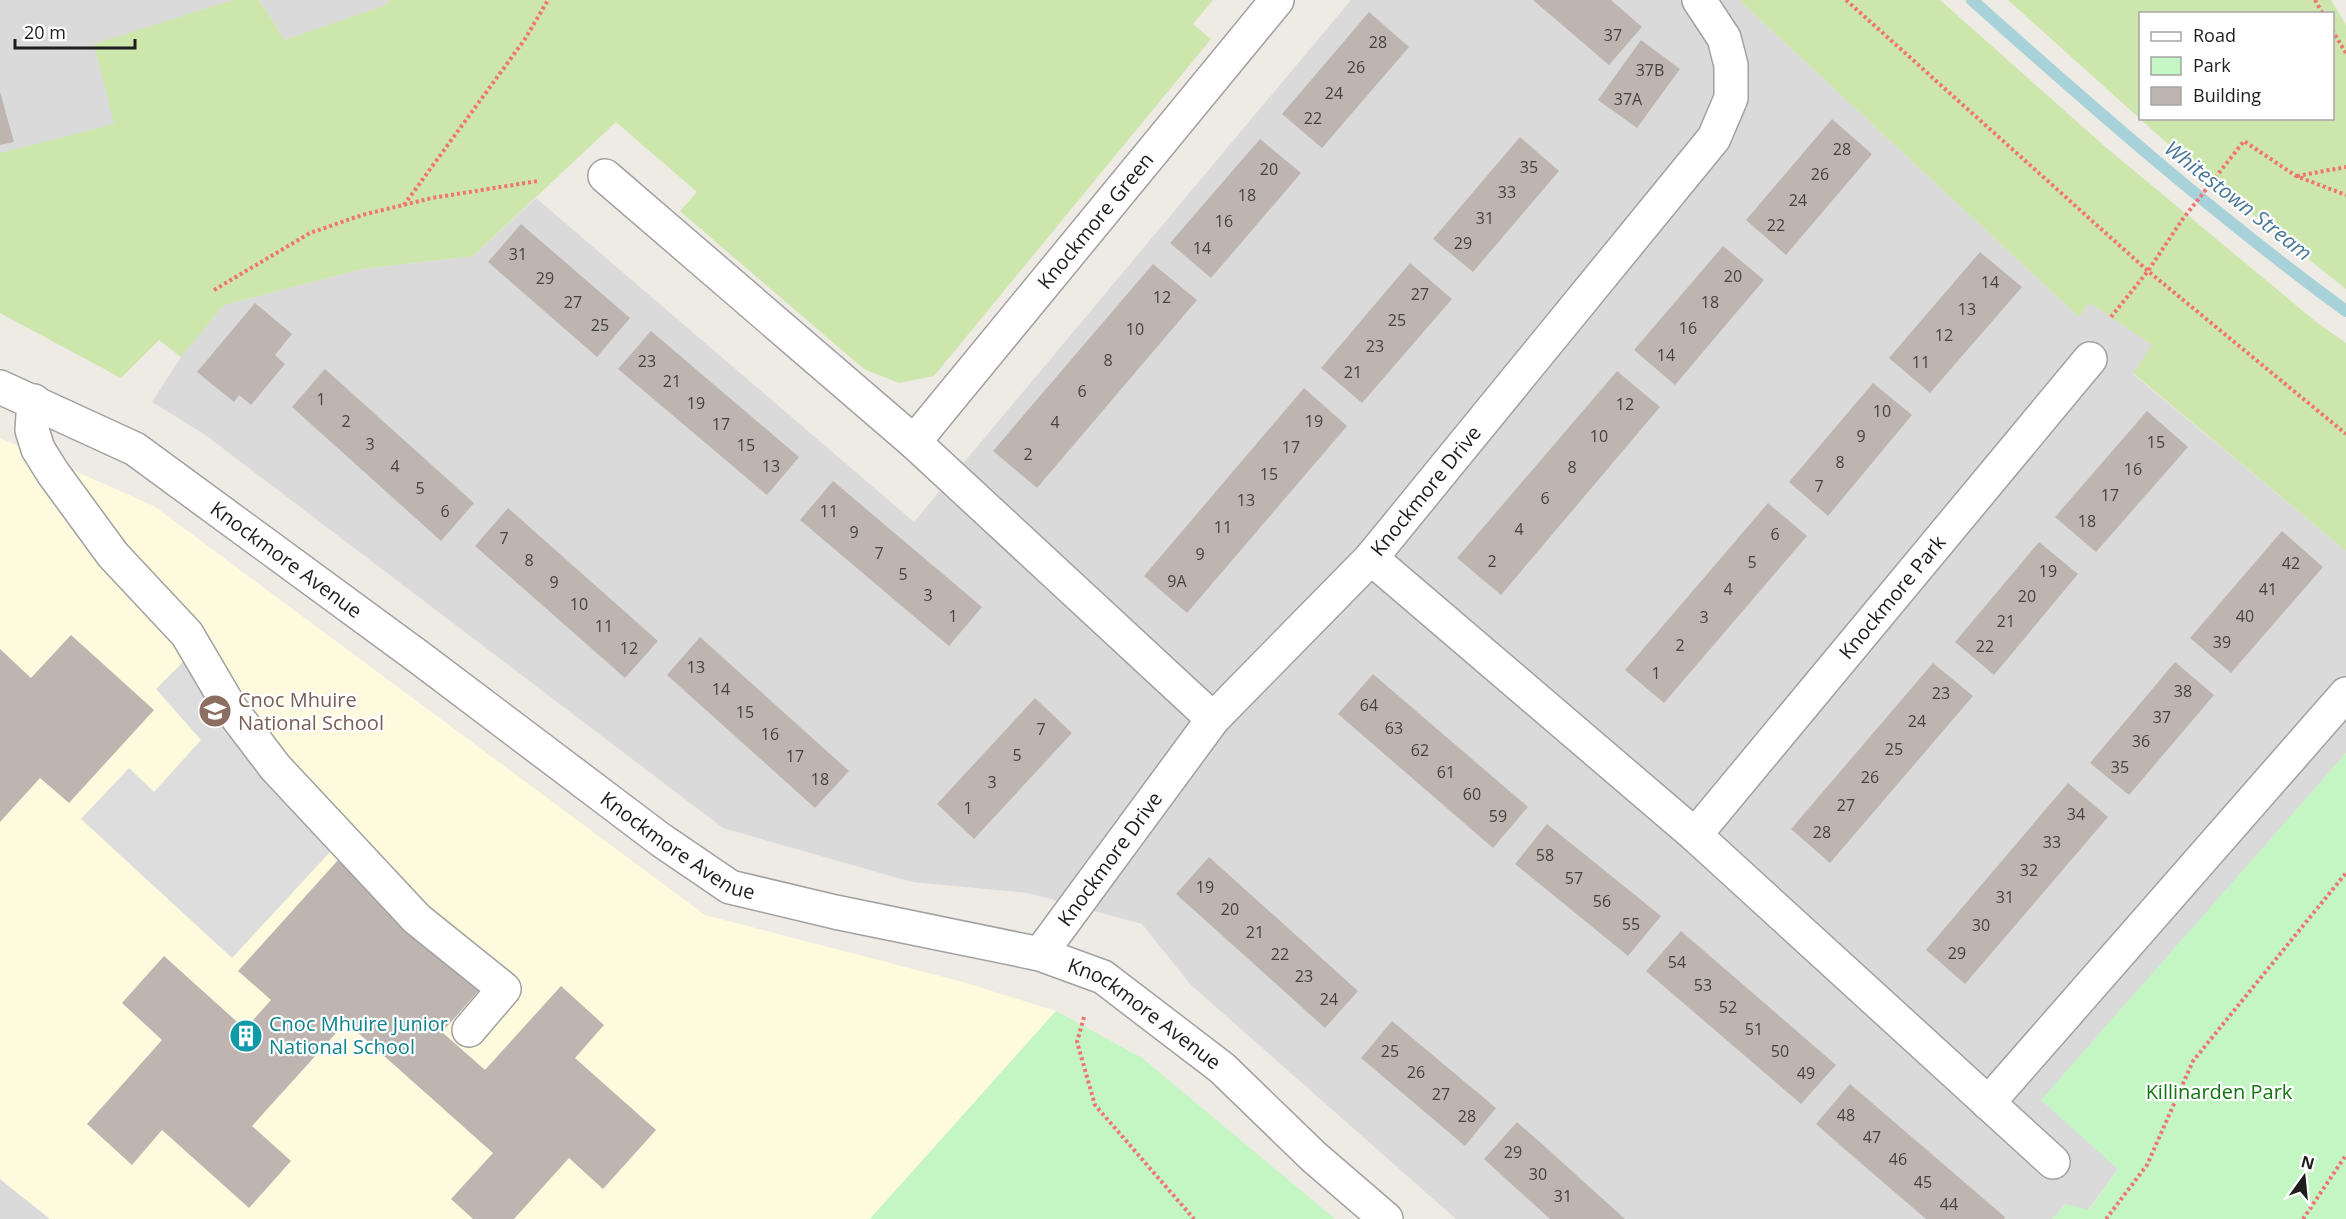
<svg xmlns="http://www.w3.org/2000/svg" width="2346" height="1219" font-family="'Open Sans',sans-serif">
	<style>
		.residential { fill: #dbdadb }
		.education { fill: #fdfade }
		.grass { fill: #cde6ac; fill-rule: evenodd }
		.park { fill: #c3f6c3 }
		.parking { fill: #ddd }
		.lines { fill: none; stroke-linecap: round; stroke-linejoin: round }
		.stream { stroke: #a7d2d9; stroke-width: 12 }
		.building { fill: #beb5b1 }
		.minor-casing { stroke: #a1a1a1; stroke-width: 36 }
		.path { stroke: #f17472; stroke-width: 4; stroke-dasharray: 3 3; stroke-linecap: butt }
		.minor { stroke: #fff; stroke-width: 33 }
		.labels { text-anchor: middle; stroke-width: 4.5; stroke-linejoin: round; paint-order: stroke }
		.number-label { font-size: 16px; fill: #454342 }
		.street-label { font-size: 20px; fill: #1d1d1d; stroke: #fff }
		.education-label { font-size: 20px; fill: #785e54; stroke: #fff; text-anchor: start }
		.culture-label { font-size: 20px; fill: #0d838f; stroke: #fff; text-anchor: start }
		.park-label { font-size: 20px; fill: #127512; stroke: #fff }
		.water-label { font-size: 21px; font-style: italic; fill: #4a7898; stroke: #fff }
	</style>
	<rect width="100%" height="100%" fill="#eeeae4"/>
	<!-- residential -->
	<path class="residential" d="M 0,0 L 233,0 L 95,44 L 115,124 L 0,153 Z
		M 259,0 L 388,0 L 389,4 L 285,40 Z
		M 1351,0 L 1739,0 L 2079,317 L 2090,303 L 2153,345 L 2133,374 L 2346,551 L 2346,753 L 2042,1100 L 2118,1169 L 2088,1210 L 2065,1204 L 2052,1219 L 1456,1219 L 1191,985 L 1142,924 L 1028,893 L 912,882 L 723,828 L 204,434 L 152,402 L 183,354 L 224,305 L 362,269 L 473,256 L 536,198 L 914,522 Z
		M 0,1179 L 50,1219 L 0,1219 Z"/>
	<!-- education -->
	<path class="education" d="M 0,438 L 154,506 L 705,915 L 963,982 L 1056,1011 L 870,1219 L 50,1219 L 0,1179 Z"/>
	<!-- grass -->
	<path class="grass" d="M 233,0 L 259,0 L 285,40 L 388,4 L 388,0 L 1213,0 L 1193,24 L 1211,39 L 934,376 L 899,383 L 864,369 L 680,211 L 697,192 L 616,122 L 473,256 L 362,269 L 224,305 L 181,357 L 159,340 L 121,378 L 0,313 L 0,153 L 114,124 L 94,44 Z
		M 1739,0 L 1940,0 L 2102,144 L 2315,321 L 2346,343 L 2346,551 L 2133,373 L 2152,345 L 2090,303 L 2079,317 Z
		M 2008,0 L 2331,0 L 2346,25 L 2346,289 L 2198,171 ZM 2140,14 L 2332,14 L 2332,118 L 2140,118 Z"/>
	<!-- park -->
	<path class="park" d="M 2346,753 L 2346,1219 L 2052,1219 L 2065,1204 L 2089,1210 L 2118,1169 L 2041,1100 Z
		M 1056,1011 L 1142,1058 L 1335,1219 L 870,1219 Z"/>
	<!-- parking -->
	<path class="parking" d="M 185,660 L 330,852 L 232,958 L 81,819 L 129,768 L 154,792 L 201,740 L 156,689 Z"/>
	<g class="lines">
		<!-- stream -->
		<path class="stream" d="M 1972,0 C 2093,108 2215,215 2346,311"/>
	</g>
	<!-- building -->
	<path class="building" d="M 1533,0 L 1611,0 L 1642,27 L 1609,65 Z
		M 1369,12 L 1409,47 L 1322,148 L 1282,114 Z
		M 1641,40 L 1680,69 L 1637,128 L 1598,100 Z
		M 0,92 L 14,142 L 0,145 Z
		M 1832,119 L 1872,154 L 1786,255 L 1746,220 Z
		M 1520,137 L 1559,171 L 1473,272 L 1433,239 Z
		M 1260,139 L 1301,173 L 1211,278 L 1170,243 Z
		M 521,224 L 630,318 L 597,357 L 488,262 Z
		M 1723,246 L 1764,280 L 1675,385 L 1634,350 Z
		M 1980,252 L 2022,287 L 1930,393 L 1889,358 Z
		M 1410,263 L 1452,299 L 1362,403 L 1321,368 Z
		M 1153,264 L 1197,300 L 1037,488 L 993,451 Z
		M 255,303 L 292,334 L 275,355 L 285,364 L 251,405 L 239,395 L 234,402 L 197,372 Z
		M 651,331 L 799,457 L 767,495 L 618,369 Z
		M 325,369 L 474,503 L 441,541 L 292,407 Z
		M 1617,371 L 1660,407 L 1501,595 L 1457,558 Z
		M 1873,383 L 1912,415 L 1828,516 L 1789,482 Z
		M 1304,388 L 1347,426 L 1187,613 L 1144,576 Z
		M 2147,411 L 2188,447 L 2096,552 L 2055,517 Z
		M 833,481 L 982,607 L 949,646 L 800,520 Z
		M 1768,503 L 1807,536 L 1664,703 L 1625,670 Z
		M 508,508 L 658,641 L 625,678 L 475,546 Z
		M 2282,531 L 2323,567 L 2231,673 L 2190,638 Z
		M 2039,542 L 2078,574 L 1994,675 L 1955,642 Z
		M 71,635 L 154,710 L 69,803 L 40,778 L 0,822 L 0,649 L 31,678 Z
		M 700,637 L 849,771 L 815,808 L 667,675 Z
		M 2175,662 L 2214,695 L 2129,795 L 2090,763 Z
		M 1933,663 L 1973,696 L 1830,863 L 1791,829 Z
		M 1373,674 L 1528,807 L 1493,848 L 1338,714 Z
		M 1035,698 L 1072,733 L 974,839 L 937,804 Z
		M 2068,783 L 2108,817 L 1965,984 L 1926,950 Z
		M 1547,824 L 1661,916 L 1628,956 L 1515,864 Z
		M 1209,857 L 1358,991 L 1325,1028 L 1176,894 Z
		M 339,859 L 482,987 L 442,1032 L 485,1070 L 561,986 L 604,1025 L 575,1058 L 656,1130 L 603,1189 L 569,1158 L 514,1219 L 473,1219 L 451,1199 L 493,1153 L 346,1022 L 252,1126 L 291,1161 L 249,1208 L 162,1130 L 132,1165 L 87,1124 L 162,1040 L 122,1003 L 164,956 L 245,1029 L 271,1000 L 238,971 Z
		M 1681,931 L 1836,1065 L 1801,1104 L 1646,971 Z
		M 1392,1021 L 1496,1108 L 1465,1146 L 1361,1058 Z
		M 1850,1084 L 2005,1217 L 2004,1219 L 1926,1219 L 1841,1146 L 1816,1124 Z
		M 1517,1122 L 1542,1144 L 1625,1219 L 1550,1219 L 1509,1182 L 1484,1159 Z"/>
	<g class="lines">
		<!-- minor casing -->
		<g class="minor-casing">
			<g id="minor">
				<path d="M 605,176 L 914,442 L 1213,719"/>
				<path id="s1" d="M 0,387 L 135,449 L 420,658 L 661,840 L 730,887 L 835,912 L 1040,954 L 1103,977 L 1222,1068 L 1314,1157 L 1386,1219"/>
				<path d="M 34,401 L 32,430 L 38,449 L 53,473 L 113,555 L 187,634 L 231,709 L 275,767 L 417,919 L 504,989 L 469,1030"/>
				<path id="s2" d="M 914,442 L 1277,0"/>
				<path d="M 1371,558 L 1695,835 L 2053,1162"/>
				<path id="s3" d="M 1695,835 L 2090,359"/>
				<path id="s4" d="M 1040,954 L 1213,719 L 1371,558 L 1714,138 L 1731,98 L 1731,65 L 1724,38 L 1699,0"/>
				<path d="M 1988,1103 L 2346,694"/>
			</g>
		</g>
		<!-- path -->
		<path class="path" d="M 1846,0 L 2148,271 L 2346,434
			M 2315,0 L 2323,14
			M 2332,30 L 2346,53
			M 2297,176 L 2346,167
			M 404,205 L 525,39 L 548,0
			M 214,290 L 310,233 L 362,215 L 432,198 L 538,181
			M 2111,317 L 2148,271 L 2182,220 L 2244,141 L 2296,176 L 2346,195
			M 1084,1017 L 1077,1042 L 1095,1105 L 1194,1219
			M 2106,1219 L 2147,1165 L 2193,1061 L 2346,873
			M 2303,1219 L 2346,1155"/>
		<!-- minor -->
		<use href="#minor" class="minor"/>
	</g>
	<!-- icons -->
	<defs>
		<g id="school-disc" transform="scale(1.725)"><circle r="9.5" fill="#8d6e63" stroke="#fff"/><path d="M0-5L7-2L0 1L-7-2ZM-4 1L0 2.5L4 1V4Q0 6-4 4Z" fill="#fff"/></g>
		<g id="building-disc" transform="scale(1.725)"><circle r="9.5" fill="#0f9aa8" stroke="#fff"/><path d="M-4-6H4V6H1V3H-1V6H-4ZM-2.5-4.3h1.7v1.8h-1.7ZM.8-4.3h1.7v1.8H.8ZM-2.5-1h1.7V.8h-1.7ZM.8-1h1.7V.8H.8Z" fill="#fff"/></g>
	</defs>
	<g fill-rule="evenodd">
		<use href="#school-disc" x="215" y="711"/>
		<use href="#building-disc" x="246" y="1036"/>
	</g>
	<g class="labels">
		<!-- number labels -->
		<g class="number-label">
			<text x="1613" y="41">37</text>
			<text x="1378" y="48">28</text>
			<text x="1356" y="73">26</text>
			<text x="1650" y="76">37B</text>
			<text x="1334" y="99">24</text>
			<text x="1628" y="105">37A</text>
			<text x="1313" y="124">22</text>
			<text x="1842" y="155">28</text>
			<text x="1529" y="173">35</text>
			<text x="1269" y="175">20</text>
			<text x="1820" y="180">26</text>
			<text x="1507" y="198">33</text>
			<text x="1247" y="201">18</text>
			<text x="1798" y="206">24</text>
			<text x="1485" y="224">31</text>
			<text x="1224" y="227">16</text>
			<text x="1776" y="231">22</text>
			<text x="1463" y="249">29</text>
			<text x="1202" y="254">14</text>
			<text x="518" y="260">31</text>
			<text x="1733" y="282">20</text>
			<text x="545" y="284">29</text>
			<text x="1990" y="288">14</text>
			<text x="1420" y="300">27</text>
			<text x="1162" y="303">12</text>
			<text x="573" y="308">27</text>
			<text x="1710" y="308">18</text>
			<text x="1967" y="315">13</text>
			<text x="1397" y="326">25</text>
			<text x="600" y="331">25</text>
			<text x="1688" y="334">16</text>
			<text x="1135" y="335">10</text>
			<text x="1944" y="341">12</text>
			<text x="1375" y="352">23</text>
			<text x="1666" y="361">14</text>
			<text x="1108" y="366">8</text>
			<text x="647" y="367">23</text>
			<text x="1921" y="368">11</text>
			<text x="1353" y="378">21</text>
			<text x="672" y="387">21</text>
			<text x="1082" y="397">6</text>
			<text x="321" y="405">1</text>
			<text x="696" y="409">19</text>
			<text x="1625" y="410">12</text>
			<text x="1882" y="417">10</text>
			<text x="346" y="427">2</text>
			<text x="1314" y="427">19</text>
			<text x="1055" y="428">4</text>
			<text x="721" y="430">17</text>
			<text x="1599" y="442">10</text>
			<text x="1861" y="442">9</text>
			<text x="2156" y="448">15</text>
			<text x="370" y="450">3</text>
			<text x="746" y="451">15</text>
			<text x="1291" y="453">17</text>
			<text x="1028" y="460">2</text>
			<text x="1840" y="468">8</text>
			<text x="395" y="472">4</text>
			<text x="771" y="472">13</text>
			<text x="1572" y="473">8</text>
			<text x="2133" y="475">16</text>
			<text x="1269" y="480">15</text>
			<text x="1819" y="492">7</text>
			<text x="420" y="494">5</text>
			<text x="2110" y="501">17</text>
			<text x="1545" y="504">6</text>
			<text x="1246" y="506">13</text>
			<text x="445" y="517">6</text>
			<text x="829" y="517">11</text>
			<text x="2087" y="527">18</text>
			<text x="1223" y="533">11</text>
			<text x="1519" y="535">4</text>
			<text x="854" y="538">9</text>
			<text x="1775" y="540">6</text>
			<text x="504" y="544">7</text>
			<text x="879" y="559">7</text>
			<text x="1200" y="560">9</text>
			<text x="529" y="566">8</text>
			<text x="1492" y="567">2</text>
			<text x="1752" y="568">5</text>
			<text x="2291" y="569">42</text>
			<text x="2048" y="577">19</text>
			<text x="903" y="580">5</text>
			<text x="1177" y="587">9A</text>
			<text x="554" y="588">9</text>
			<text x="1728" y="595">4</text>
			<text x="2268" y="595">41</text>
			<text x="928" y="601">3</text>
			<text x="2027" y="602">20</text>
			<text x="579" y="610">10</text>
			<text x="953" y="622">1</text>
			<text x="2245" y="622">40</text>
			<text x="1704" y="623">3</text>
			<text x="2006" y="627">21</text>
			<text x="604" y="632">11</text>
			<text x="2222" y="648">39</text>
			<text x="1680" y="651">2</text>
			<text x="1985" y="652">22</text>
			<text x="629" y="654">12</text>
			<text x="696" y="673">13</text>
			<text x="1656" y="679">1</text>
			<text x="721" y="695">14</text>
			<text x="2183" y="697">38</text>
			<text x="1941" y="699">23</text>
			<text x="1369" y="711">64</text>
			<text x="745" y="718">15</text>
			<text x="2162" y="723">37</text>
			<text x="1917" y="727">24</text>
			<text x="1394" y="734">63</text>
			<text x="1041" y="735">7</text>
			<text x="770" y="740">16</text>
			<text x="2141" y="747">36</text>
			<text x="1894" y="755">25</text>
			<text x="1420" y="756">62</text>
			<text x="1017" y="761">5</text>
			<text x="795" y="762">17</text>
			<text x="2120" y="773">35</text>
			<text x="1446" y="778">61</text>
			<text x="1870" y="783">26</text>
			<text x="820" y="785">18</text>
			<text x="992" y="788">3</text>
			<text x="1472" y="800">60</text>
			<text x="1846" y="811">27</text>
			<text x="968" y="814">1</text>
			<text x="2076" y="820">34</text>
			<text x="1498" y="822">59</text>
			<text x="1822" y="838">28</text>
			<text x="2052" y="848">33</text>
			<text x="1545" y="861">58</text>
			<text x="2029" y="876">32</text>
			<text x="1574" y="884">57</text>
			<text x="1205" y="893">19</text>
			<text x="2005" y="903">31</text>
			<text x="1602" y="907">56</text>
			<text x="1230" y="915">20</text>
			<text x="1631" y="930">55</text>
			<text x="1981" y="931">30</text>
			<text x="1255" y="938">21</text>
			<text x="1957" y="959">29</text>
			<text x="1280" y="960">22</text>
			<text x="1677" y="968">54</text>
			<text x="1304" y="982">23</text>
			<text x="1703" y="991">53</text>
			<text x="1329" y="1005">24</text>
			<text x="1728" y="1013">52</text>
			<text x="1754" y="1035">51</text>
			<text x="1390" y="1057">25</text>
			<text x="1780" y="1057">50</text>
			<text x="1416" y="1078">26</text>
			<text x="1806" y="1079">49</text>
			<text x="1441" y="1100">27</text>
			<text x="1846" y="1121">48</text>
			<text x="1467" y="1122">28</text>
			<text x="1872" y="1143">47</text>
			<text x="1513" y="1158">29</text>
			<text x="1898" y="1165">46</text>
			<text x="1538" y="1180">30</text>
			<text x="1923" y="1188">45</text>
			<text x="1563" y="1202">31</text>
			<text x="1949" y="1210">44</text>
		</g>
		<!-- street labels -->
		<g class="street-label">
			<text dy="7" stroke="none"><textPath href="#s2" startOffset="286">Knockmore Green</textPath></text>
			<text dy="7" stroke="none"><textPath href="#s4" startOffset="604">Knockmore Drive</textPath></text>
			<text dy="7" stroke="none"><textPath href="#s1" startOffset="336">Knockmore Avenue</textPath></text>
			<text dy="7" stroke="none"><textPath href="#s3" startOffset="309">Knockmore Park</textPath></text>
			<text dy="7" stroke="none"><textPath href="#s1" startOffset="822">Knockmore Avenue</textPath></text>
			<text dy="7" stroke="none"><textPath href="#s4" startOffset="118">Knockmore Drive</textPath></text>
			<text dy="7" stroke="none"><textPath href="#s1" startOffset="1326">Knockmore Avenue</textPath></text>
		</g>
		<!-- education labels -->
		<g class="education-label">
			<text x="238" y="707">Cnoc Mhuire<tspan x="238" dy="23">National School</tspan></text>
		</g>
		<!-- culture labels -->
		<g class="culture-label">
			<text x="269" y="1031">Cnoc Mhuire Junior<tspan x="269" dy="23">National School</tspan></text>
		</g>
		<!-- park labels -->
		<g class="park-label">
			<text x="2219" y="1099">Killinarden Park</text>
		</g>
		<!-- water labels -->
		<g class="water-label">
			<text transform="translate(2238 201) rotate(38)" y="7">Whitestown Stream</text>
		</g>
	</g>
	<!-- legend -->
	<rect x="2139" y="12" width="195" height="108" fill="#ffffff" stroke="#a5a5a5" stroke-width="1.5"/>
	<rect x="2151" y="32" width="30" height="9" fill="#ffffff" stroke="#a5a5a5" stroke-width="1.5"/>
	<text x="2193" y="42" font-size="18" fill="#1d1d1d">Road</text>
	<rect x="2151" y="57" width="30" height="18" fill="#c3f6c3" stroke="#a5a5a5" stroke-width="1.5"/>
	<text x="2193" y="72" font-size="18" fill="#1d1d1d">Park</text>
	<rect x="2151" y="87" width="30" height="18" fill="#beb5b1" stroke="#a5a5a5" stroke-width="1.5"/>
	<text x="2193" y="102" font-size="18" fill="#1d1d1d">Building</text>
	<!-- north arrow -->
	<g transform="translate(2304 1177) rotate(15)" stroke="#ffffff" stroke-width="4.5" paint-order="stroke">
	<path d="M0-4.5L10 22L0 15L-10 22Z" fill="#1d1d1d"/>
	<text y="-9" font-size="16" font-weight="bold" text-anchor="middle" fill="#1d1d1d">N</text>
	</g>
	<!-- scale -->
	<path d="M15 39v9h120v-9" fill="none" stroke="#1d1d1d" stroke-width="3"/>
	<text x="24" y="39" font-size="18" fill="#1d1d1d" stroke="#ffffff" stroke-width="4.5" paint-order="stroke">20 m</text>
</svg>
